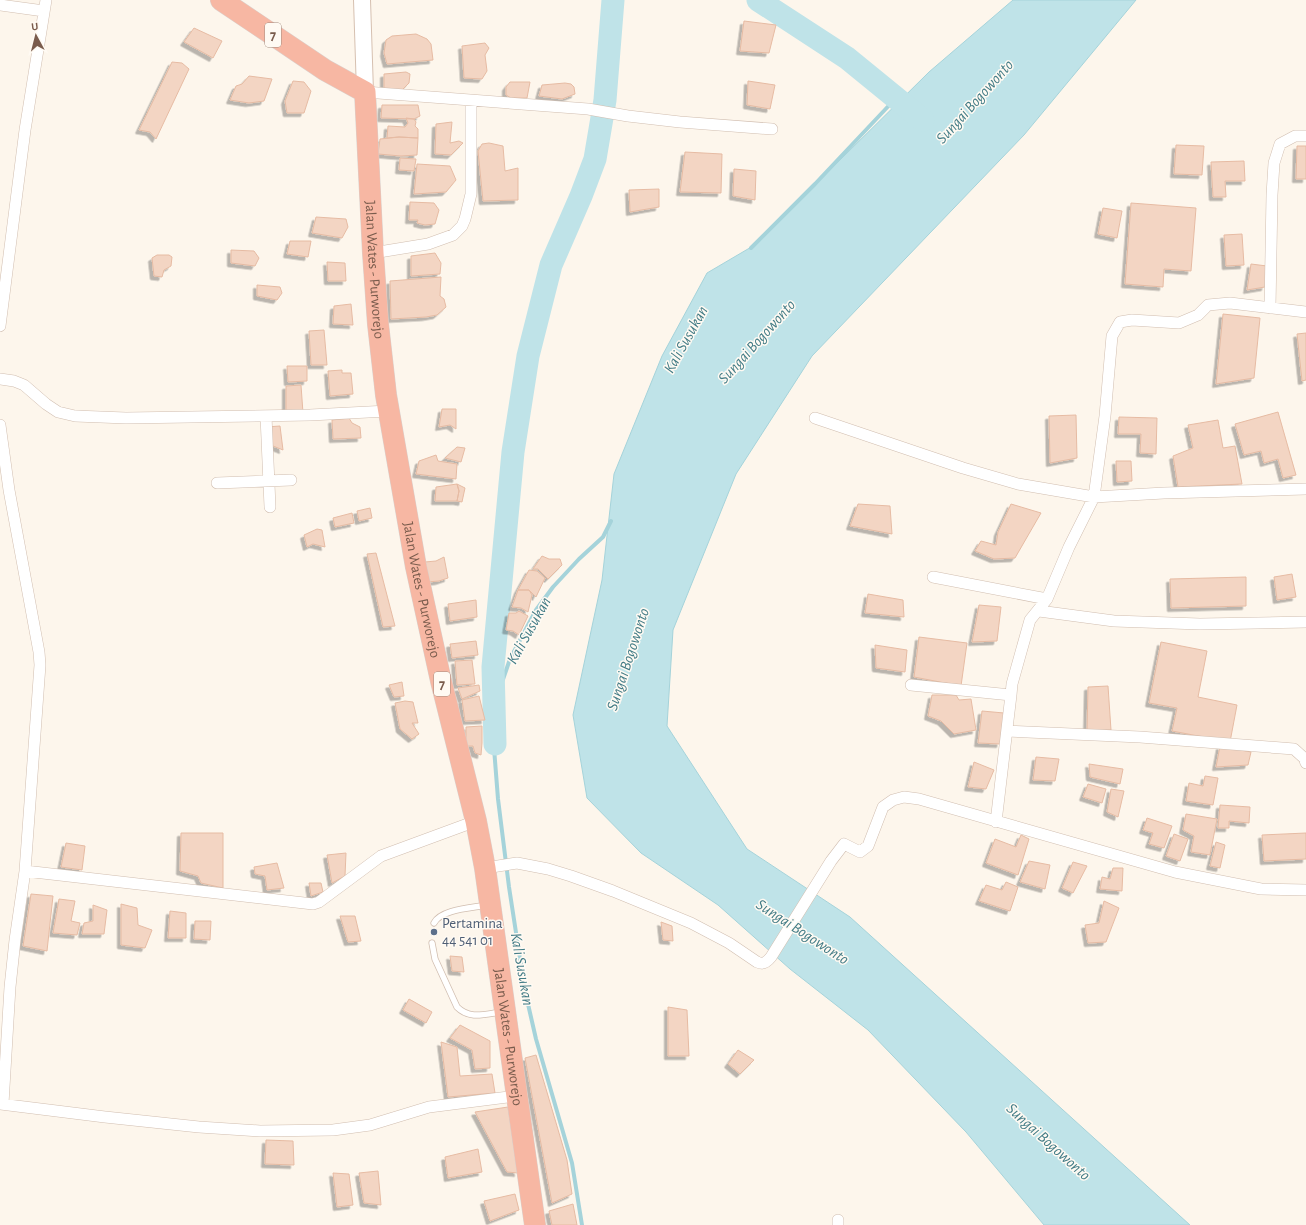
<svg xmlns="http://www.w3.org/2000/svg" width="1306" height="1225" font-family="'Alegreya Sans',sans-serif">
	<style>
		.water { fill: #bfe3e8; stroke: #a5d3da }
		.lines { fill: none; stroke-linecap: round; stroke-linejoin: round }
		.stream { stroke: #a5d3da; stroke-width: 4 }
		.river { stroke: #bfe3e8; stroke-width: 23 }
		.building { fill: #f3d5c3; stroke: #e6bba3; filter: url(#shadow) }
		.lane-casing { stroke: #d1beb0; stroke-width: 7 }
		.street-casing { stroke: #d1beb0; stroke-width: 12 }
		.secondary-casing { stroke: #d6c0b0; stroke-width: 18 }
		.highway-casing { stroke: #dad1cd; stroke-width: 22 }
		.lane { stroke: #fff; stroke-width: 5.5 }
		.street { stroke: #fff; stroke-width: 11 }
		.secondary { stroke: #fff; stroke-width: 16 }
		.highway { stroke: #f7b7a3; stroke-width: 21 }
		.service-dot { fill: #5c6f8a; stroke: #fffaf3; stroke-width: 1.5 }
		.labels { text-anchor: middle; stroke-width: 3; stroke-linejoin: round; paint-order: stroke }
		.shield { fill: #fffaf3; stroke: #a28b7f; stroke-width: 1 }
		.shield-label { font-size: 14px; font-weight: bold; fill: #7a5c4d }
		.street-label { font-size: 15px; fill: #7a5c4d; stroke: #fffaf3 }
		.service-label { font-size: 15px; fill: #4e5e75; stroke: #fffaf3; text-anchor: start }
		.water-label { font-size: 16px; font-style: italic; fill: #437c86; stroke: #fffaf3 }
	</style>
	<defs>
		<filter id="shadow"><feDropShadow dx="-3.5" dy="3.5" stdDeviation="0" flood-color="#0004"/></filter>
	</defs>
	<rect width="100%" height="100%" fill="#fdf6ec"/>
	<!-- water -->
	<path class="water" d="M 1013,0 L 1136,0 L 1024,135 L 812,356 L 736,474 L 673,630 L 667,726 L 747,849 L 850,917 L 1190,1225 L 1044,1225 L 966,1132 L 868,1030 L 790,969 L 718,905 L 641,853 L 587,798 L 573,715 L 602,580 L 614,474 L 662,356 L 707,273 L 753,246 L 929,72 Z"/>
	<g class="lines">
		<!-- stream -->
		<path class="stream" d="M 751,248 L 815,184 L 896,98
			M 582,1225 L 572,1163 L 536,1039 L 525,991 L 509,887 L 498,799 L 494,748 L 500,688 L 510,659 L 536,610 L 553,587 L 579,559 L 603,537 L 611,521"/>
		<!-- river -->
		<path class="river" d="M 758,0 L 847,58 L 923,120
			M 495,744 L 493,667 L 513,452 L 528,356 L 551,265 L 581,196 L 595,159 L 605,100 L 613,0"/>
	</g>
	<!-- building -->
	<path class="building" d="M 744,21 L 776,25 L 769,53 L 740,51 Z
		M 194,28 L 222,41 L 213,58 L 184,42 Z
		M 416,34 L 427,39 L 431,44 L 433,60 L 387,64 L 384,53 L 386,40 L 392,36 Z
		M 485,43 L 489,48 L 485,55 L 487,71 L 482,79 L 464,78 L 462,46 Z
		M 172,62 L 182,63 L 189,69 L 156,139 L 150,132 L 139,130 Z
		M 406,72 L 410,74 L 409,83 L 402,90 L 384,90 L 384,74 Z
		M 249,76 L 272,79 L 264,101 L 249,103 L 230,100 L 236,86 L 242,84 Z
		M 293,81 L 304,82 L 311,91 L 304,113 L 287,113 L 285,101 Z
		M 748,81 L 775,85 L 770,109 L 747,105 Z
		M 510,82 L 530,82 L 527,98 L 511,98 L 506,95 L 506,87 Z
		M 565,83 L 571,84 L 574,87 L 575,94 L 562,99 L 539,96 L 542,85 Z
		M 382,105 L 418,105 L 420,116 L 414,119 L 381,118 Z
		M 406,118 L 414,119 L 416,122 L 415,126 L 418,129 L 418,138 L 399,137 L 387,138 L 388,126 L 405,127 L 408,123 Z
		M 452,122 L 450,143 L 459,141 L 463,143 L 451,155 L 435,154 L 436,124 Z
		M 399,137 L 418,138 L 417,155 L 401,156 L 378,154 L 380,139 Z
		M 489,143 L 503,146 L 505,171 L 518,168 L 518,200 L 483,201 L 478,151 L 482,144 Z
		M 1176,145 L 1204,146 L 1202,175 L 1174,174 Z
		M 1297,146 L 1306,146 L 1306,179 L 1296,179 Z
		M 685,152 L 722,154 L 721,193 L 680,192 Z
		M 400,158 L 416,159 L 414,171 L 399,170 Z
		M 1244,161 L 1245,181 L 1225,181 L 1226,197 L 1213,197 L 1211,162 Z
		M 417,164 L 450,166 L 456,180 L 446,192 L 414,194 Z
		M 734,169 L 756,171 L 755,200 L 733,196 Z
		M 659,189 L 659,207 L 630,212 L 629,190 Z
		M 410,202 L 434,203 L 439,210 L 435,224 L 425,225 L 417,223 L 418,220 L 409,220 Z
		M 1131,203 L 1196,208 L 1191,271 L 1164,269 L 1163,287 L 1125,284 Z
		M 1103,208 L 1122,211 L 1117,238 L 1098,234 Z
		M 316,217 L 346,219 L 348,227 L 342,238 L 312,233 Z
		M 1242,234 L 1244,265 L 1226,266 L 1224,235 Z
		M 290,241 L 311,241 L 308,257 L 287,254 Z
		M 231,250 L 254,251 L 259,258 L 255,266 L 231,263 Z
		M 435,253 L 441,263 L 440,274 L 411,276 L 411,256 Z
		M 157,255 L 169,255 L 172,257 L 171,266 L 164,270 L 162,277 L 154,276 L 152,258 Z
		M 327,262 L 345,263 L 346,281 L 328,281 Z
		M 1251,264 L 1267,266 L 1265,287 L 1247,290 Z
		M 441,277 L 440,296 L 444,299 L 446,307 L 437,315 L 426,317 L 391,319 L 390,281 Z
		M 257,285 L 280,287 L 282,293 L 277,300 L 257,296 Z
		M 351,304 L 353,325 L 333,324 L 334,306 Z
		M 1223,314 L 1260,318 L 1254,378 L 1216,384 Z
		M 324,330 L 327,365 L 311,365 L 309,331 Z
		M 1306,333 L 1306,380 L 1302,381 L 1297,334 Z
		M 287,366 L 307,366 L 307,381 L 288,382 Z
		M 342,370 L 342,373 L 351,373 L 353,394 L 330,396 L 328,371 Z
		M 301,385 L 303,413 L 286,412 L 286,386 Z
		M 442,409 L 456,409 L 456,429 L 450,425 L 439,427 Z
		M 1278,412 L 1296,475 L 1283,478 L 1278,459 L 1264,463 L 1261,451 L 1244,455 L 1235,424 Z
		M 1076,415 L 1077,458 L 1050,463 L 1049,416 Z
		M 1119,417 L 1157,418 L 1156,454 L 1140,453 L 1141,434 L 1118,434 Z
		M 349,418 L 352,423 L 360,427 L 361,438 L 333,439 L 332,420 Z
		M 1218,420 L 1223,448 L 1235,446 L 1242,484 L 1178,487 L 1173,456 L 1193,448 L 1188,425 Z
		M 280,426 L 283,450 L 268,444 L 266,427 Z
		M 457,447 L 465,448 L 461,462 L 445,458 Z
		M 436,455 L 438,461 L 457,464 L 456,479 L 416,474 L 419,461 Z
		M 1116,461 L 1131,461 L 1132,481 L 1117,482 Z
		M 457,484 L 459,491 L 457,501 L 435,501 L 436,487 Z
		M 457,484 L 465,488 L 462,502 L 457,501 L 459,491 Z
		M 858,504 L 890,506 L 892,534 L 850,526 Z
		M 1011,504 L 1041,513 L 1015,558 L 994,559 L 975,551 L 981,541 L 996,545 L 998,532 Z
		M 370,508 L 372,518 L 359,521 L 357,511 Z
		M 352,513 L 354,523 L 335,527 L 333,518 Z
		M 317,529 L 322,530 L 325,547 L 313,544 L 307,547 L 304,535 Z
		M 376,553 L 395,626 L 383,627 L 367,554 Z
		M 542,556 L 549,559 L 560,559 L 562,565 L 548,579 L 538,569 L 533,569 Z
		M 444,557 L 448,578 L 439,581 L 427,582 L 425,562 L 436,561 Z
		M 529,570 L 537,571 L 545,578 L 536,597 L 529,590 L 518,590 Z
		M 1292,574 L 1296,597 L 1277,600 L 1274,577 Z
		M 1246,577 L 1246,606 L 1171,608 L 1170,579 Z
		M 518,590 L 529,590 L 532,595 L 528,612 L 521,608 L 512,607 Z
		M 868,594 L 903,600 L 904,617 L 865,613 Z
		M 476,600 L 477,617 L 450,621 L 448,604 Z
		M 979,605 L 1001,607 L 997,641 L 972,642 Z
		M 519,611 L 528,616 L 519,635 L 513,631 L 506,630 L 509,613 L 516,613 Z
		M 919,637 L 967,643 L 961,686 L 914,677 Z
		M 476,641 L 478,655 L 452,658 L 450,644 Z
		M 1161,642 L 1207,651 L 1198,697 L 1237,705 L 1230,742 L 1172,731 L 1177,708 L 1149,703 Z
		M 875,645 L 907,650 L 905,672 L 876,668 Z
		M 472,660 L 475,684 L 457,685 L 455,661 Z
		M 402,682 L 404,696 L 394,697 L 389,685 Z
		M 479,685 L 480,691 L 462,699 L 458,688 Z
		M 1108,686 L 1111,730 L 1087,731 L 1088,687 Z
		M 932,695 L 956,695 L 959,700 L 971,699 L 976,730 L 954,734 L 941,721 L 928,716 Z
		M 479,696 L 485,720 L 465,721 L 462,700 Z
		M 405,701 L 413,702 L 418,723 L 412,723 L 419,734 L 412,739 L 400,729 L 395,703 Z
		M 982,711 L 1004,713 L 1000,744 L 978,743 Z
		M 482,726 L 482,743 L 481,755 L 475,753 L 473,746 L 466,746 L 466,727 Z
		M 1220,746 L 1251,752 L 1248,765 L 1216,767 Z
		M 1036,757 L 1059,759 L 1055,781 L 1033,780 Z
		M 974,762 L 994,770 L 986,789 L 968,787 Z
		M 1089,764 L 1123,769 L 1120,784 L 1090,777 Z
		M 1205,776 L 1218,778 L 1213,805 L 1186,801 L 1189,783 L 1203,786 Z
		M 1088,784 L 1106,789 L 1102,803 L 1083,797 Z
		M 1111,789 L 1124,791 L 1118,817 L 1107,812 Z
		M 1220,805 L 1250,807 L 1249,823 L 1229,821 L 1229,828 L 1218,828 Z
		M 1186,814 L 1217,819 L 1210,855 L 1191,852 L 1194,836 L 1183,830 Z
		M 1147,818 L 1172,826 L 1164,848 L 1149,844 L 1153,833 L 1143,830 Z
		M 181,833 L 223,833 L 223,888 L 201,883 L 198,876 L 180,871 Z
		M 1306,833 L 1306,859 L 1264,861 L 1262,835 Z
		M 1174,834 L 1188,839 L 1180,861 L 1166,856 Z
		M 1021,835 L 1029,839 L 1018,875 L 986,863 L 995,839 L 1016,847 Z
		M 1216,842 L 1225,845 L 1220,868 L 1210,866 Z
		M 66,843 L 85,846 L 82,870 L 61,867 Z
		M 346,853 L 345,876 L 332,883 L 327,855 Z
		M 1029,861 L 1050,865 L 1045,889 L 1020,882 Z
		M 1073,862 L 1087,866 L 1073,893 L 1062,888 Z
		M 277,863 L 284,888 L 267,890 L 265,876 L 255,874 L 254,867 Z
		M 1113,868 L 1123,868 L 1122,891 L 1100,889 L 1102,877 L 1110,879 Z
		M 1006,882 L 1018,887 L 1010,911 L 979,901 L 986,885 L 1002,890 Z
		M 309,883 L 321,883 L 323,892 L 311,896 Z
		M 31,894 L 53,896 L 47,951 L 23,946 Z
		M 59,899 L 75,901 L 71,921 L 80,923 L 77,935 L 53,933 Z
		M 1104,901 L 1119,908 L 1106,942 L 1088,943 L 1085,925 L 1099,923 Z
		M 121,904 L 137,908 L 138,925 L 152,930 L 145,948 L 121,945 Z
		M 93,905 L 107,910 L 104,934 L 82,934 L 84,923 L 93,921 Z
		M 170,911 L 186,913 L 186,938 L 168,938 Z
		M 340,916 L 355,916 L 361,941 L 348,942 Z
		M 195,921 L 211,921 L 210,940 L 194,939 Z
		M 661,922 L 672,926 L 673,941 L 663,940 Z
		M 450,956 L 462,957 L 464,972 L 452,971 Z
		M 409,999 L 432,1012 L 426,1023 L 403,1010 Z
		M 668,1007 L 687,1010 L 689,1056 L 668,1056 Z
		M 460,1025 L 490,1041 L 490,1068 L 475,1069 L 472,1050 L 450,1038 Z
		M 441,1042 L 457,1047 L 460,1076 L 492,1074 L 495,1093 L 448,1097 Z
		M 738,1050 L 754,1060 L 740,1074 L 728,1064 Z
		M 536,1055 L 567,1160 L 572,1194 L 552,1203 L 525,1058 Z
		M 508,1107 L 518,1173 L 507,1172 L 475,1112 Z
		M 266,1140 L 293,1141 L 294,1165 L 265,1164 Z
		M 478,1149 L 482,1172 L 448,1178 L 445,1157 Z
		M 378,1171 L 381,1205 L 364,1203 L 359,1173 Z
		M 333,1173 L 349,1174 L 353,1205 L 337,1207 Z
		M 515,1194 L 519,1210 L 490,1221 L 484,1201 Z
		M 573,1204 L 577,1225 L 552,1225 L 549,1211 Z"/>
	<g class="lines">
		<!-- lane casing -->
		<g class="lane-casing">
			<path id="lane" d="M 434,923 C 441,909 473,908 487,905
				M 432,943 L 435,959 L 457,1007 C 470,1020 485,1014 501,1012"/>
		</g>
		<!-- street casing -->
		<g class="street-casing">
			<path id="street" d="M 0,5 L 44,11
				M 365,92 L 588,109 L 628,116 L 680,122 L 772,129
				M 373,253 L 428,244 L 453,235 L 462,226 L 465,219 L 471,194 L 471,101
				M 1270,308 L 1272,195 L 1274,163 L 1280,144 L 1295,136 L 1306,136
				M 0,326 L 25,130 L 46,0
				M 0,379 L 14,381 L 24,385 L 46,404 L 58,412 L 75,416 L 126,418 L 310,415 L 388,411
				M 266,416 L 270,507
				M 815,418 L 963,468 L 1018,484 L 1094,497 L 1164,493 L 1306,489
				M 0,425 L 9,490 L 39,652 L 40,665 L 25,871
				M 217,483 L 291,480
				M 933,577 L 1047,599
				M 1039,611 L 1114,621 L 1200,624 L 1306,622
				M 911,685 L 1011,695 L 1012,684 L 1030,620 L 1047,599 L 1069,547 L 1094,497 L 1105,416 L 1112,336 L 1120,322 L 1132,320 L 1179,323 L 1198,315 L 1208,305 L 1230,303 L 1306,312
				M 1007,731 L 1140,737 L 1294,749 L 1304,758 L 1306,763
				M 996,822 L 1011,695
				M 485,868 L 517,863 L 548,869 L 571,876 L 613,891 L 691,923 L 729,943 L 757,962 C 763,965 767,962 771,957 L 831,861 L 844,844 L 860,852 L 868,846 L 883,807 L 893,800 L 904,797 L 919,799 L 1175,872 L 1261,889 L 1306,890
				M 0,1104 L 105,1117 L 199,1127 L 260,1131 L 333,1130 L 370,1125 L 429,1107 L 516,1096
				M 3,1104 L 10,987 L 15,940 L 25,871 L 313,904 L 319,902 L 381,856 L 476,821
				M 838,1220 L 838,1225"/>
		</g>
		<!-- secondary casing -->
		<g class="secondary-casing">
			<path id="secondary" d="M 362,0 L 365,92"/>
		</g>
		<!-- highway casing -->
		<g class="highway-casing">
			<g id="highway">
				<path id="s1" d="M 221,0 L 325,70 L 365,92 L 373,253 L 378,324 L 386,395 L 416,567 L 441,681 L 476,821 L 485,868 L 535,1225"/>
			</g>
		</g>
		<!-- lane -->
		<use href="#lane" class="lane"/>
		<!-- street -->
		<use href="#street" class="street"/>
		<!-- secondary -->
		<use href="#secondary" class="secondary"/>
		<!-- highway -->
		<use href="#highway" class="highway"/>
	</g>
	<!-- markers -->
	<circle class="service-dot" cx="434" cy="932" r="4"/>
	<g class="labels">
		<!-- shield labels -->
		<g class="shield">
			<rect x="265" y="23" width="16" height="24" rx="3"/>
			<rect x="434" y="672" width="16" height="24" rx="3"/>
		</g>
		<g class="shield-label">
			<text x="273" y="40">7</text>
			<text x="442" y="689">7</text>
		</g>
		<!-- street labels -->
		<g class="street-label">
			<text dy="5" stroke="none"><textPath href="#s1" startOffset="349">Jalan Wates - Purworejo</textPath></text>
			<text dy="5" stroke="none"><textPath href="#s1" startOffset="673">Jalan Wates - Purworejo</textPath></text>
			<text dy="5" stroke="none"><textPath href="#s1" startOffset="1129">Jalan Wates - Purworejo</textPath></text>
		</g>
		<!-- service labels -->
		<g class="service-label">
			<text x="442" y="928">Pertamina<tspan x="442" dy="17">44 541 01</tspan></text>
		</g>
		<!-- water labels -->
		<g class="water-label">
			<text transform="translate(974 101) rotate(-48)" y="6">Sungai Bogowonto</text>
			<text transform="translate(685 339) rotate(-61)" y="6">Kali Susukan</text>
			<text transform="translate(756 341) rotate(-48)" y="6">Sungai Bogowonto</text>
			<text transform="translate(528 630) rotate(-61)" y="6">Kali Susukan</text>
			<text transform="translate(627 659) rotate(-72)" y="6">Sungai Bogowonto</text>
			<text transform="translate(803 931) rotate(33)" y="6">Sungai Bogowonto</text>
			<text transform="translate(523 969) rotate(80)" y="6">Kali Susukan</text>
			<text transform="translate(1049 1141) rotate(42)" y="6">Sungai Bogowonto</text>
		</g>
	</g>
	<!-- north arrow -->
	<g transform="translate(36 36) rotate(353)" stroke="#fffaf3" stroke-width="3" paint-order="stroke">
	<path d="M0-3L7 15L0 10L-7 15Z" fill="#7a5c4d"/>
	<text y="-6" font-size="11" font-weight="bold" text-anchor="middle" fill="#7a5c4d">U</text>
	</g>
</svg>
